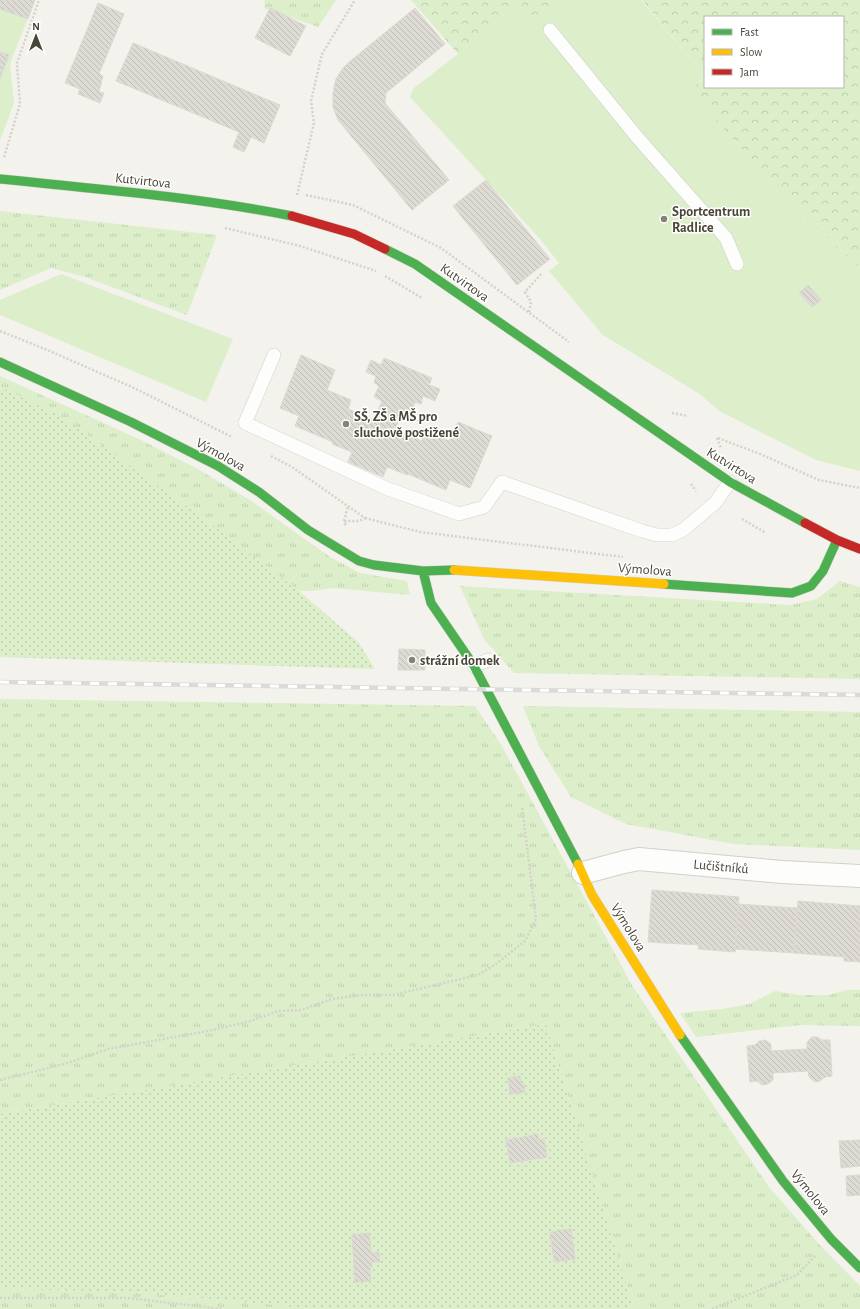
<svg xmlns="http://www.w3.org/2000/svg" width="860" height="1309" font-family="'Alegreya Sans',sans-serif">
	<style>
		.grass { fill: url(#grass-tufts) }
		.forest { fill: url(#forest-crowns) }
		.park { fill: #dcefca }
		.garden { fill: url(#garden-dots) }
		.building { fill: url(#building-back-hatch); stroke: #dbd9d2 }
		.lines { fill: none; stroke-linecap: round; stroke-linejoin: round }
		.lane-casing { stroke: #d1d0c9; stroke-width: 14 }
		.street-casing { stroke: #d1d0c9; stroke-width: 24 }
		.fast-casing { stroke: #d3d0c3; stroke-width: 10 }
		.slow-casing { stroke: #d3d0c3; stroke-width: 10 }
		.jam-casing { stroke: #d3d0c3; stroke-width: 10 }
		.path { stroke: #d3d2cb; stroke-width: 2.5; stroke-dasharray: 2 2; stroke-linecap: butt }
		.lane { stroke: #fdfdfc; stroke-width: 13 }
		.street { stroke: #fdfdfc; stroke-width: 22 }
		.fast { stroke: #4caf50; stroke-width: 9 }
		.slow { stroke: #ffc107; stroke-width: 9 }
		.jam { stroke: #c62828; stroke-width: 9 }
		.rail-casing { stroke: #dadad9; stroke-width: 4.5 }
		.rail { stroke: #fff; stroke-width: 3; stroke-dasharray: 9; stroke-linecap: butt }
		.poi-dot { fill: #858276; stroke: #fff; stroke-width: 1.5 }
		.labels { text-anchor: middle; stroke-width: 3; stroke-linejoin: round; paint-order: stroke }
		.street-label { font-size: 14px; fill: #4a4537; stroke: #fff }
		.poi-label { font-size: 14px; font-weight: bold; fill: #4a4537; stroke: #fff; text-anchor: start }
	</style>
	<defs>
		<pattern id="grass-tufts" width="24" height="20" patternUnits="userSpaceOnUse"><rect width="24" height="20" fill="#dcefca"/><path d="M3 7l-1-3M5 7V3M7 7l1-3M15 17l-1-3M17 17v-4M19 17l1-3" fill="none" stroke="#beceae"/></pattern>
		<pattern id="forest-crowns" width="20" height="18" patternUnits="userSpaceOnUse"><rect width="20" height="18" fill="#dcefca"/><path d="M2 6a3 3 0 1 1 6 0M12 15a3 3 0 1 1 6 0" fill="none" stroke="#beceae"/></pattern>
		<pattern id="garden-dots" width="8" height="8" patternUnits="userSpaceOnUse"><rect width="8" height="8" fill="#dcefca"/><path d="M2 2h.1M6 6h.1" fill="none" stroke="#beceae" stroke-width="1.8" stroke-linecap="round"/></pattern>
		<pattern id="building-back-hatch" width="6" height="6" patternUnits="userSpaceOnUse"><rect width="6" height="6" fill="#dddbd4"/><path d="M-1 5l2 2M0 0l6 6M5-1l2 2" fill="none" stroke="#bfbdb7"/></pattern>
	</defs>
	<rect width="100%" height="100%" fill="#f3f2ec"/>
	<!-- grass -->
	<path class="grass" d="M 265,0 L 336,0 L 318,27 L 264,8 Z
		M 0,211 L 217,235 L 187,315 L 85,277 L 51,268 L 0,290 Z
		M 0,376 L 141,440 L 194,467 L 250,500 L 330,557 L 360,573 L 407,581 L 410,595 L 333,588 L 311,591 L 299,591 L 210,523 L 59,415 L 0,387 Z
		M 840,581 L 860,587 L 860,679 L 514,673 L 484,639 L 460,586 L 790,605 L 817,599 Z
		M 0,699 L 475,706 L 502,746 L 633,987 L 769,1187 L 817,1242 L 860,1286 L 860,1309 L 634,1309 L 546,1024 L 0,1114 Z
		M 523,706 L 860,712 L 860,850 L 734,844 L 626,824 L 571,797 L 539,746 Z
		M 846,990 L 860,990 L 860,1026 L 800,1025 L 696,1037 L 680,1013 L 722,1009 L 749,1004 L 775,991 L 799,995 L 829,995 Z
		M 0,1289 L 135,1292 L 268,1304 L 310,1309 L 0,1309 Z"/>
	<!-- forest -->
	<path class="forest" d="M 411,0 L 566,0 L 533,26 L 514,5 L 458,54 Z
		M 642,0 L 860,0 L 860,268 L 785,200 L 690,90 L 705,77 L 705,87 L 843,87 L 843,17 L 705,17 L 705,76 Z"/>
	<!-- park -->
	<path class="park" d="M 0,0 L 35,0 L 10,64 L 14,103 L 0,141 Z
		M 566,0 L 641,0 L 705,76 L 690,90 L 785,200 L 860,268 L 860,471 L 816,460 L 721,412 L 698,393 L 603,335 L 549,271 L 559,263 L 539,238 L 410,97 L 414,88 L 458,54 L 514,5 L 533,26 Z
		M 61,274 L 233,339 L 206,402 L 0,315 L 0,300 Z"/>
	<!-- garden -->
	<path class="garden" d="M 0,387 L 59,415 L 210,523 L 299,591 L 359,643 L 375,669 L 0,657 Z
		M 546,1024 L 634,1309 L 310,1309 L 268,1304 L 135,1292 L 0,1289 L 0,1114 Z"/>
	<!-- building -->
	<path class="building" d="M 0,0 L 35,0 L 28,19 L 0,9 Z
		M 98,3 L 124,14 L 99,74 L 103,76 L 99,92 L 104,93 L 100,103 L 78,94 L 80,89 L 65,83 Z
		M 270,8 L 306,26 L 290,56 L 255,38 Z
		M 415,8 L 445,44 L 386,93 L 385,103 L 449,180 L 412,210 L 338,120 L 333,107 L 333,93 L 336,79 L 343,68 L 348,63 Z
		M 133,43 L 280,105 L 264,143 L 251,137 L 244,152 L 233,147 L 239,132 L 116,81 Z
		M 0,52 L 9,55 L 0,79 Z
		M 486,180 L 550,259 L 517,285 L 453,206 Z
		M 808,285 L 821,300 L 812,307 L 799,293 Z
		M 301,355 L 335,370 L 327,390 L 351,400 L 348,409 L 374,420 L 382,401 L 374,397 L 379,386 L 374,383 L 376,376 L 366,372 L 371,360 L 381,365 L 384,358 L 432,378 L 429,385 L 440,389 L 435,401 L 423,396 L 421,404 L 415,402 L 411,413 L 403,411 L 395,430 L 422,441 L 425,431 L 449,441 L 458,422 L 492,436 L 470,488 L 450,480 L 446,490 L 408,474 L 407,475 L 387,467 L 383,477 L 348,462 L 352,452 L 332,444 L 333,442 L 295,426 L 299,416 L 280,408 Z
		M 399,649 L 425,650 L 425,670 L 398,670 Z
		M 652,890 L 739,897 L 735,952 L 698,949 L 699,945 L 648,942 Z
		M 798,901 L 860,906 L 860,962 L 844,961 L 844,957 L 794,953 Z
		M 738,904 L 797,908 L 794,953 L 735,949 Z
		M 812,1037 L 817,1037 L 823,1040 L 830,1040 L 832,1076 L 825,1077 L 820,1081 L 815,1082 L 809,1077 L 808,1071 L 773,1073 L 773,1080 L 768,1084 L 762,1085 L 757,1081 L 750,1082 L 747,1046 L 755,1045 L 759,1041 L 765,1040 L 771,1044 L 771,1051 L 807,1049 L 807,1042 Z
		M 520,1076 L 521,1084 L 524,1084 L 525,1092 L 510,1094 L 508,1078 Z
		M 538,1134 L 539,1140 L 544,1139 L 547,1157 L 510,1163 L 506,1140 Z
		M 860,1140 L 860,1166 L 841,1168 L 839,1141 Z
		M 860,1175 L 860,1195 L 847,1196 L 846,1176 Z
		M 571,1229 L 575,1259 L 554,1262 L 550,1232 Z
		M 369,1233 L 371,1253 L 379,1252 L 380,1262 L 372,1262 L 372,1267 L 370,1268 L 371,1281 L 355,1282 L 352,1235 Z"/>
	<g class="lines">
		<!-- lane casing -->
		<g class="lane-casing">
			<path id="lane" d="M 550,30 L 637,137 L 726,238 L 737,264
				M 274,355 L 245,423 L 388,489 L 459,514 L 484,507 L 502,482 L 642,531 L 657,535 L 672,535 L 683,530 L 715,503 L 730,482
				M 474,666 L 488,660"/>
		</g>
		<!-- street casing -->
		<g class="street-casing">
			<path id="street" d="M 583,873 L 624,862 L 639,859 L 782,872 L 860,876"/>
		</g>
		<!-- fast casing -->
		<g class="fast-casing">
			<path id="fast" d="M 0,179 C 98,189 196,197 292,216
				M 385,249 L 415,264 L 730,482 L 805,523
				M 0,362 L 131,422 L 218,466 L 259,492 L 308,530 L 359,561 L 374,565 L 423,571 L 454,570
				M 423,571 L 431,603 L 474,666 L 578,864
				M 664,584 L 792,593 L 811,586 L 823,571 L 837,540
				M 680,1035 L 783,1181 L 831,1239 L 860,1268"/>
		</g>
		<!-- slow casing -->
		<g class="slow-casing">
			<path id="slow" d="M 454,570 L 664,584
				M 578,864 L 592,895 L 680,1035"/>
		</g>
		<!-- jam casing -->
		<g class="jam-casing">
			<path id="jam" d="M 292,216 L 354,234 L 385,249
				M 805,523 L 837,540 L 860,549"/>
		</g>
		<!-- path -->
		<path class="path" d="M 4,157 L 20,104 L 17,63 L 39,0
			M 297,195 L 314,123 L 311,101 L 322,54 L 355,0
			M 306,195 L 353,205 L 441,248 L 569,342
			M 225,228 L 300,246 L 376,271
			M 385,276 L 422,298
			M 529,312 L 531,302 L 525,292 L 542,273
			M 0,331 L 45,349 L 132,387 L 232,437
			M 672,413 L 688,416
			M 717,438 L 721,448
			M 718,438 L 760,454 L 819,480 L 860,488
			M 271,456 L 292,467 L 365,518 C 355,524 352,519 344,522 L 346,526
			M 691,484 L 696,491
			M 365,518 L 420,532 L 623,557
			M 742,519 L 766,533
			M 344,521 L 348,506
			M 0,1080 L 68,1063 L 108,1049 L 208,1031 L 251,1021 L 278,1011 L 301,1010 L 332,999 L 362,995 L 393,995 L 478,975 L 496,964 L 525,941 L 536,919 L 522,806
			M 0,1298 L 128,1298 L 223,1309
			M 712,1309 L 797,1275 L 816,1255"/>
		<!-- lane -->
		<use href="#lane" class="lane"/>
		<!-- street -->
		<use href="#street" class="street"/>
		<!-- fast -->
		<use href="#fast" class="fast"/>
		<!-- slow -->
		<use href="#slow" class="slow"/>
		<!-- jam -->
		<use href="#jam" class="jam"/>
		<!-- rail casing -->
		<g class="rail-casing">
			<path id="rail" d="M 0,682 L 860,695"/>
		</g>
		<!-- rail -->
		<use href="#rail" class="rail"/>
	</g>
	<!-- markers -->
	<g class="poi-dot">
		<circle cx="664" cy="219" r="4"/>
		<circle cx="346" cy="424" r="4"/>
		<circle cx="412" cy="660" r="4"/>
	</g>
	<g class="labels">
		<!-- street labels -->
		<g class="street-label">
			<text transform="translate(143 180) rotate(6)" y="5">Kutvirtova</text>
			<text transform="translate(465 282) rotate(35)" y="5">Kutvirtova</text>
			<text transform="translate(221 454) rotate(29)" y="5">Výmolova</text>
			<text transform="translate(732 465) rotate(32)" y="5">Kutvirtova</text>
			<text transform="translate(645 569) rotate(4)" y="5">Výmolova</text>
			<text transform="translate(721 866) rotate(5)" y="5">Lučištníků</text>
			<text transform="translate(629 927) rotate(58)" y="5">Výmolova</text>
			<text transform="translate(811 1192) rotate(51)" y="5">Výmolova</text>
		</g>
		<!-- poi labels -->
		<g class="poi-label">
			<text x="672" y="216">Sportcentrum<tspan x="672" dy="16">Radlice</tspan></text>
			<text x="354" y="421">SŠ, ZŠ a MŠ pro<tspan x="354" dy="16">sluchově postižené</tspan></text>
			<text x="420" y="665">strážní domek</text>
		</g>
	</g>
	<!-- legend -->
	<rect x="704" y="16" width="140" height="72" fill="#ffffff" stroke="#b7b5af"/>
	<rect x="712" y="29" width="20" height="6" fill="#4caf50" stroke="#b7b5af"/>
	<text x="740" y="36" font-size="12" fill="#4a4537">Fast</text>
	<rect x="712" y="49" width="20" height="6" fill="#ffc107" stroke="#b7b5af"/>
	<text x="740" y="56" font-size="12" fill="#4a4537">Slow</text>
	<rect x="712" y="69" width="20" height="6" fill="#c62828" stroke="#b7b5af"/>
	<text x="740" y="76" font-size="12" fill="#4a4537">Jam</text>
	<!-- north arrow -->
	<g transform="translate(36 36)" stroke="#ffffff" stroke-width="3" paint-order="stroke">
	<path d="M0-3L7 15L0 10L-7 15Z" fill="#4a4537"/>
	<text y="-6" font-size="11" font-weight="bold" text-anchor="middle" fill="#4a4537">N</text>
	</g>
</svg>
